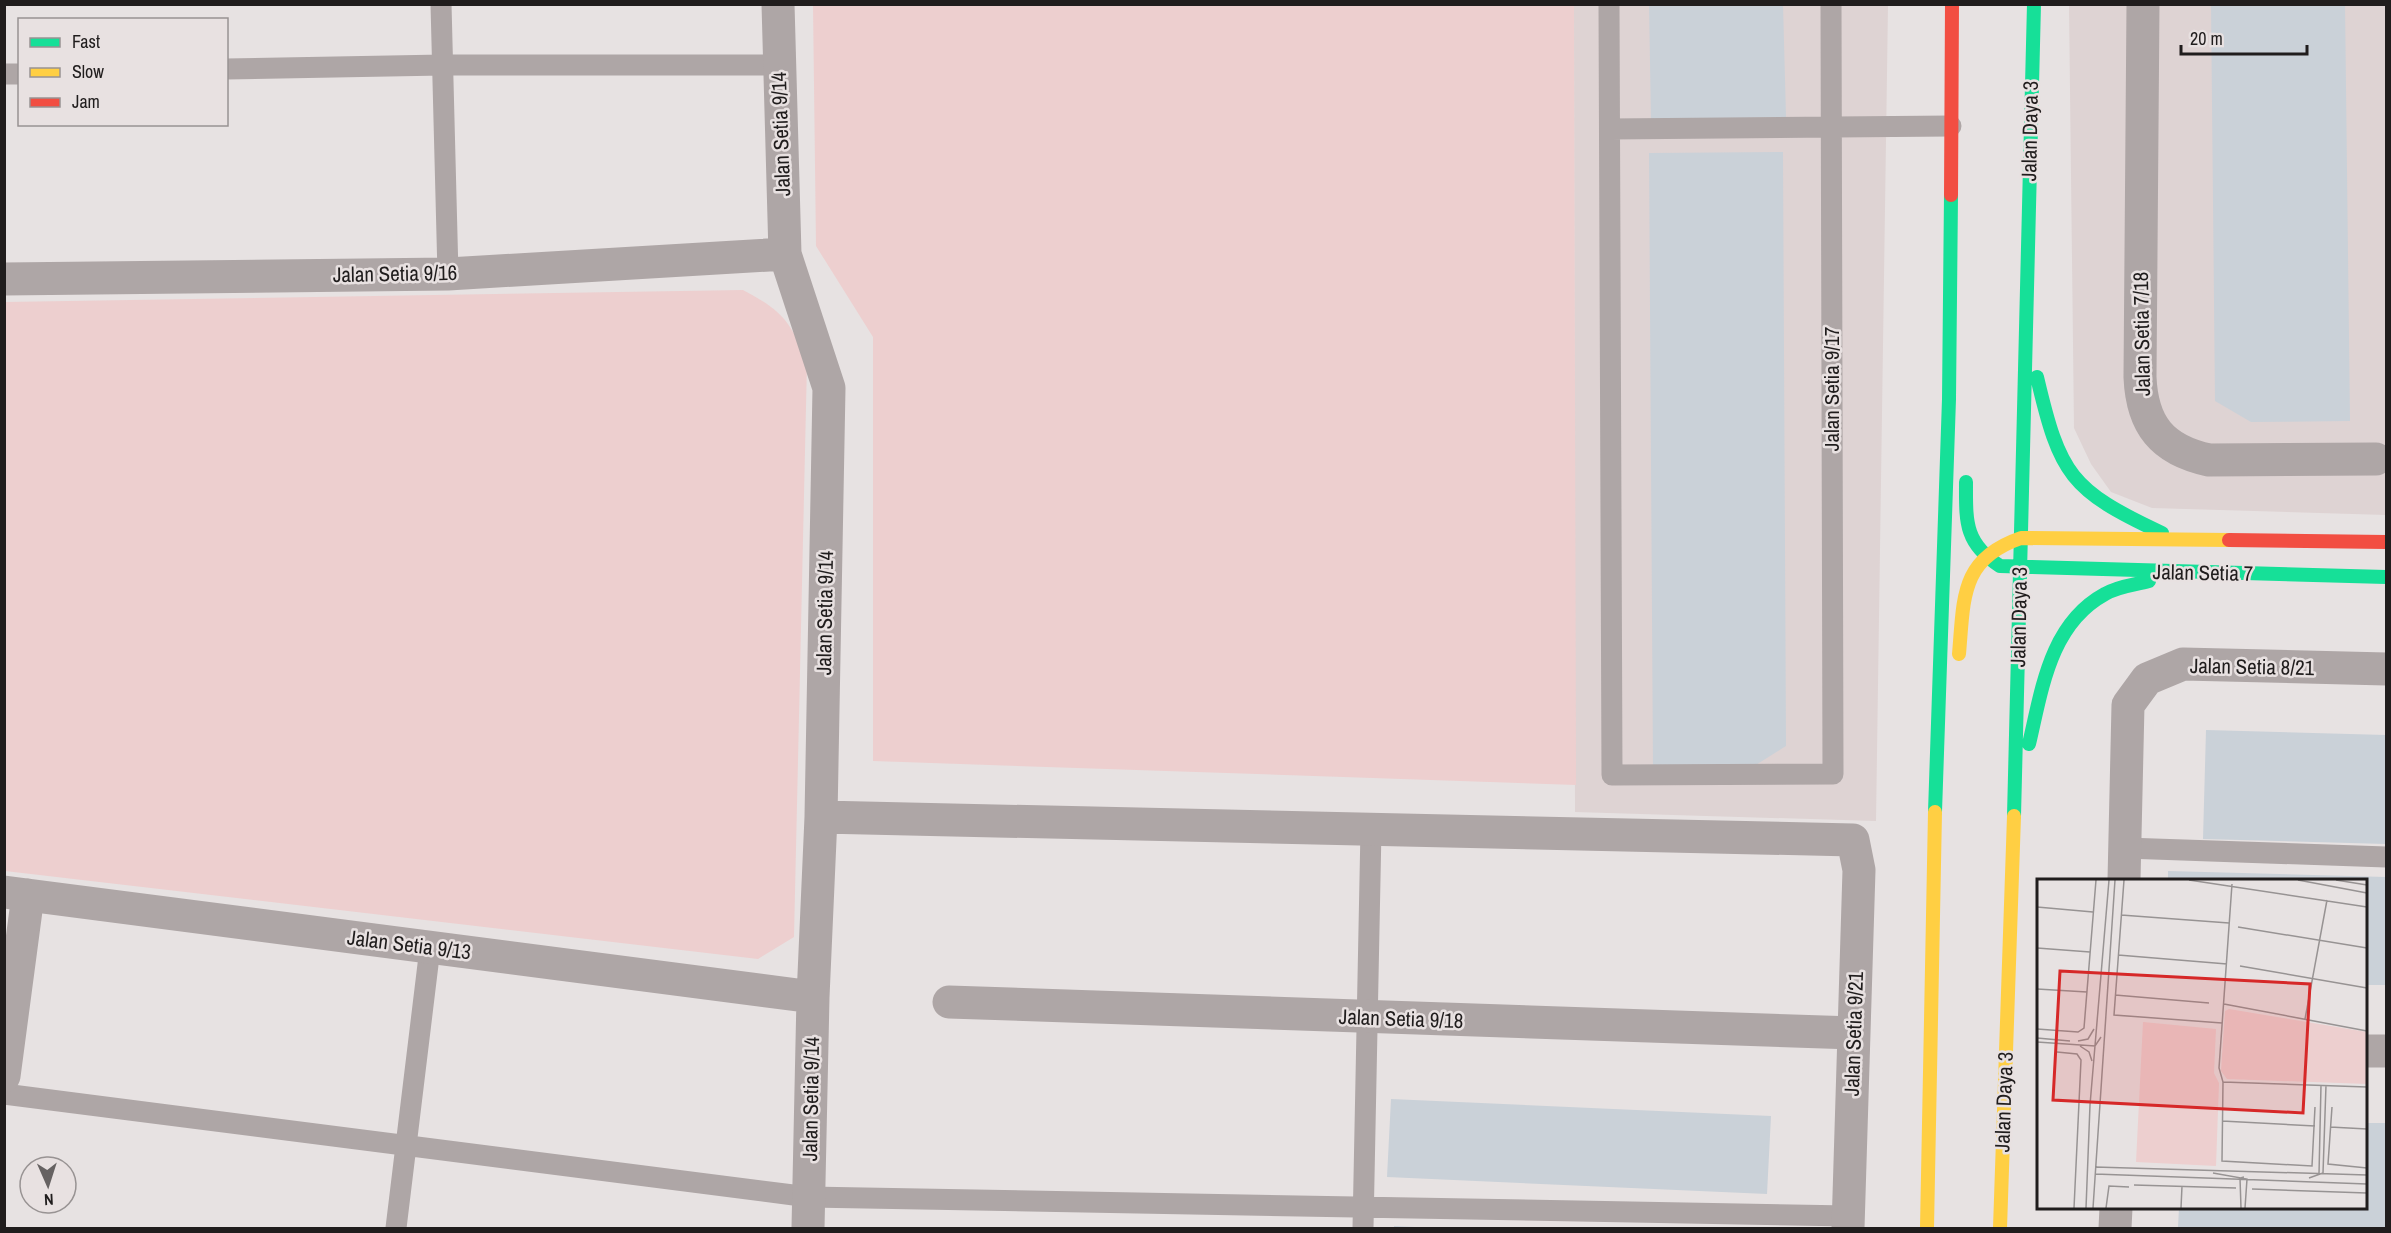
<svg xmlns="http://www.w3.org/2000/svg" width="2391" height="1233" font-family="'Archivo Narrow',sans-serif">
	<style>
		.built { fill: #ded3d3 }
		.green { fill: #edcfcf }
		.building { fill: #cad1d8 }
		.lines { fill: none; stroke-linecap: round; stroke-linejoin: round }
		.lane { stroke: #aea6a6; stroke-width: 21 }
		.street { stroke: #aea6a6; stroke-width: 33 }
		.fast { stroke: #16e098; stroke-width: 14 }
		.slow { stroke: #ffcf43; stroke-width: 14 }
		.jam { stroke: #f24e42; stroke-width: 14 }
		.labels { text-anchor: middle; stroke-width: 5; stroke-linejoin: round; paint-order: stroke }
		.street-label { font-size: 21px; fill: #201d1d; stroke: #e8e1e1 }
		.inset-road { fill: none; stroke: #979393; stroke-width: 1.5 }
		.view { fill: #d62828; fill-opacity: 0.15; stroke: #d62828; stroke-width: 3 }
		.inset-edge { fill: none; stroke: #201d1d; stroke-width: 3 }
	</style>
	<rect width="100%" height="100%" fill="#e7e2e2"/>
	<!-- built -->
	<path class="built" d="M 1574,5 L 1888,5 L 1876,821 L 1575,812 Z
		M 2069,5 L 2386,5 L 2386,515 L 2152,508 L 2111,492 L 2091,464 L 2074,428 Z"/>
	<!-- green -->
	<path class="green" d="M 813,5 L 1574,5 L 1576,785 L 873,761 L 873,337 L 816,246 Z
		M 743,290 C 783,311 791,322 807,363 L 794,937 L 758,959 L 5,871 L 5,302 Z"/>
	<!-- building -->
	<path class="building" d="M 1649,4 L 1783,4 L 1786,117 L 1651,120 Z
		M 2211,4 L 2345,4 L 2350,421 L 2251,422 L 2215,401 Z
		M 1783,152 L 1786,746 L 1751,768 L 1653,769 L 1649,153 Z
		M 2206,730 L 2386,735 L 2386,844 L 2203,839 Z
		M 2168,871 L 2386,877 L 2386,985 L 2366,985 L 2366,880 L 2168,880 Z
		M 1391,1099 L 1771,1116 L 1767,1194 L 1387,1177 Z
		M 2366,1123 L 2386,1123 L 2386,1228 L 2178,1227 L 2179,1208 L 2366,1208 Z
		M 1394,1226 L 1415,1227 L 1415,1228 L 1394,1228 Z"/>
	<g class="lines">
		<!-- lane -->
		<path class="lane" d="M 441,4 L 448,274
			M 1609,4 L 1612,775 L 1833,774 L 1831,4
			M 226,69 L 443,65 L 779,65
			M 4,74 L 20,74
			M 1610,129 L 1951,126
			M 2125,848 L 2386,857
			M 4,1094 L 809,1197 L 1849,1216
			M 396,1228 L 430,948
			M 1363,1228 L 1371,829"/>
		<!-- street -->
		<path class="street" d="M 778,4 L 785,254 L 829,388 L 821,817 L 813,997 L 808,1228
			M 2143,4 L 2140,377 C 2142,425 2162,450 2209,460 L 2376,459
			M 4,279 L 448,274 L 785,254
			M 821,817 L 1853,840 L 1859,870 L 1848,1228
			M 2124,880 L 2128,705 L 2147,679 L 2183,664 L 2386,669
			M 4,892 L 813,997
			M 949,1002 L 1854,1033
			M 2366,1051 L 2386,1051
			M 4,1076 L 28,895
			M 2115,1228 L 2116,1208"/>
		<!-- fast -->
		<path class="fast" d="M 2037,377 C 2060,475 2070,490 2162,533
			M 1966,482 C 1966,521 1964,543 2000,566 L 2386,577
			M 2029,744 C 2042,689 2050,624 2105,594 C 2118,586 2134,585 2149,581
			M 1935,812 L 1949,399 L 1951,195
			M 2014,816 L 2034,4"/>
		<!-- slow -->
		<path class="slow" d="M 1959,654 C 1964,598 1960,559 2021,538 L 2229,540
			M 1927,1228 L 1935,812
			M 2000,1228 L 2014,816"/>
		<!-- jam -->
		<path class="jam" d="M 1951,195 L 1952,4
			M 2229,540 L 2386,542"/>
	</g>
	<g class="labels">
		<!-- street labels -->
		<g class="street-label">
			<text transform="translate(2030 131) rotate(-89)" y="7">Jalan Daya 3</text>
			<text transform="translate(781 134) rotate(-92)" y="7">Jalan Setia 9/14</text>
			<text transform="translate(395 274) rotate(-1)" y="7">Jalan Setia 9/16</text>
			<text transform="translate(2142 334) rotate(-91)" y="7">Jalan Setia 7/18</text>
			<text transform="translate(1832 389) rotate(-90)" y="7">Jalan Setia 9/17</text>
			<text transform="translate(2203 573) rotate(1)" y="7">Jalan Setia 7</text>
			<text transform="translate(825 613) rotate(-89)" y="7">Jalan Setia 9/14</text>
			<text transform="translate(2019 617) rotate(-89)" y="7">Jalan Daya 3</text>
			<text transform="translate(2252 667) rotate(1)" y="7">Jalan Setia 8/21</text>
			<text transform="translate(409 945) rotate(7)" y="7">Jalan Setia 9/13</text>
			<text transform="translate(1401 1019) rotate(2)" y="7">Jalan Setia 9/18</text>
			<text transform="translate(1854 1034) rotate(-88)" y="7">Jalan Setia 9/21</text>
			<text transform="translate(811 1099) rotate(-89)" y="7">Jalan Setia 9/14</text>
			<text transform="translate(2004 1102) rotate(-88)" y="7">Jalan Daya 3</text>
		</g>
	</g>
	<!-- overview -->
	<g transform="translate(2037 879)">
		<rect width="330" height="330" fill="#e7e2e2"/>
		<path d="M 192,130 L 330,153 L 330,205 L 190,200 L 184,192 L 188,132 ZM 106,143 L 179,150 L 177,194 L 182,204 L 179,287 L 99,283 Z" fill="#edcfcf"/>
		<path class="inset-road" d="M 87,1 L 77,136 L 185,144M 152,1 L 330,28M 261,1 L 330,14M 299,1 L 330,6M 195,5 L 182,189 L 186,203 L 185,282 L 275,287 L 278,228M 0,28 L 56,33M 84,36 L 192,44M 201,48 L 330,69M 0,69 L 53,73M 81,76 L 190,85M 203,87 L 330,109M 0,110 L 50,113M 78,116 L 172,124M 187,125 L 330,152M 268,140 L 290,21M 0,150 L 41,153 L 47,149 L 59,1M 0,159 L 33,162M 41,162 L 51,160 L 57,150M 0,163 L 58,167 L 64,158M 43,167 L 52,173 L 55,182M 20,173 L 40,175 L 44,181 L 37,329M 186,203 L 330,208M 295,228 L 291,285 L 330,289M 185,242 L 278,247M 293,248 L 330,250M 58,288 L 330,296M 176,294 L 210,300 L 208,329M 58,295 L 330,305M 282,295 L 284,206M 272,299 L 286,294 L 289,206M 97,306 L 199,309M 215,310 L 330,314M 49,329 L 53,226 L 72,1M 56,329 L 78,1M 69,329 L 72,307 L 92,308M 144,329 L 145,307M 204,329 L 203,299 L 207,298"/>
		<path class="view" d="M 23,92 L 273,105 L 266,234 L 16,221 Z"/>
		<rect width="330" height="330" class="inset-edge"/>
	</g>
	<!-- border -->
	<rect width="2391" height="1233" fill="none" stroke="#201d1d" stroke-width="12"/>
	<!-- legend -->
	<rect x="18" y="18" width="210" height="108" fill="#e8e1e1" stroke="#989393" stroke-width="1.5"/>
	<rect x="30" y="38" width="30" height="9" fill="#16e098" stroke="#989393" stroke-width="1.5"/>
	<text x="72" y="48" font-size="18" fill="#201d1d">Fast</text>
	<rect x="30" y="68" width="30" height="9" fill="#ffcf43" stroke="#989393" stroke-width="1.5"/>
	<text x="72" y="78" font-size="18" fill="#201d1d">Slow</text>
	<rect x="30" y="98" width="30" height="9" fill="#f24e42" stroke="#989393" stroke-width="1.5"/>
	<text x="72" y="108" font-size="18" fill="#201d1d">Jam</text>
	<!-- north arrow -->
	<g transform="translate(48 1185) rotate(177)"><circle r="28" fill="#e8e1e1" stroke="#989393" stroke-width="1.5"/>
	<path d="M0-4.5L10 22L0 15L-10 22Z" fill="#666262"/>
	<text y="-9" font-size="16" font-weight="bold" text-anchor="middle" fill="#201d1d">N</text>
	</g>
	<!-- scale -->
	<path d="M2181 45v9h126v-9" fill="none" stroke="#201d1d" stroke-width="3"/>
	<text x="2190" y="45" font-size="18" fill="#201d1d" stroke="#e8e1e1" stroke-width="4.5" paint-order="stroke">20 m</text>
</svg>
